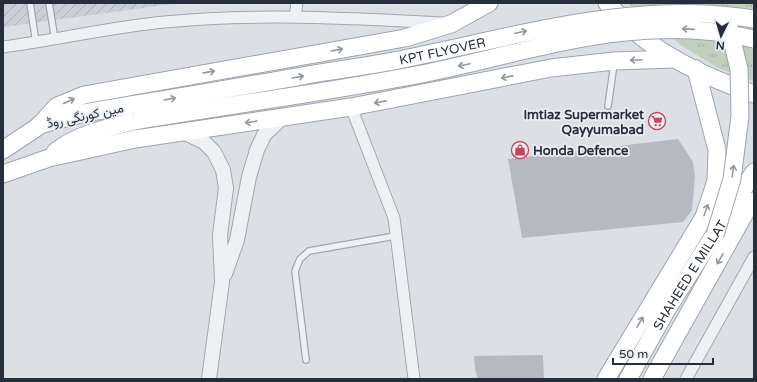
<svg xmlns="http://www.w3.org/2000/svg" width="757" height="382" font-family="'Varela Round',Vazirmatn,sans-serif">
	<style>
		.industrial { fill: url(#industrial-furrows) }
		.park { fill: url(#park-tufts) }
		.building { fill: #b4b9c2 }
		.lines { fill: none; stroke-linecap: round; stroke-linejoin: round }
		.service-casing { stroke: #a2a7af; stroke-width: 8 }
		.minor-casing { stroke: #a2a7af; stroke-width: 13 }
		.tertiary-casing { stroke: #a2a7af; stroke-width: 16 }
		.primary-casing { stroke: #9ca4b0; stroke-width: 19 }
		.service { stroke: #eef1f4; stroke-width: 5.5 }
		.minor { stroke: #eef1f4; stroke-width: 11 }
		.tertiary { stroke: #eef1f4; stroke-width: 14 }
		.primary { stroke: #fff; stroke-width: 17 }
		.primary-bridge-casing { stroke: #9ca4b0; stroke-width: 19; stroke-linecap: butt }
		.primary-bridge { stroke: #fff; stroke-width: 17 }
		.oneway { stroke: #93969d }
		.labels { text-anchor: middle; stroke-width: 3.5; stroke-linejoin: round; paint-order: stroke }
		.street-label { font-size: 13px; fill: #272e3b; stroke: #ebeff3 }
		.poi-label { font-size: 13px; font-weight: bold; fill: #272e3b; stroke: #ebeff3; text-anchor: end }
	</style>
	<defs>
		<pattern id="industrial-furrows" width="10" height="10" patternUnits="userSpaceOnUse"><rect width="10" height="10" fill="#cacfd7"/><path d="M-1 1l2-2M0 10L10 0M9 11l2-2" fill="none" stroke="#aeb2b9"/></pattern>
		<pattern id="park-tufts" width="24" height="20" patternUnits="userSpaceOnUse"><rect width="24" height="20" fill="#c2cfbe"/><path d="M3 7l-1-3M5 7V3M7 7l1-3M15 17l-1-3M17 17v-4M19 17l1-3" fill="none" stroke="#a7b2a4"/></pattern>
	</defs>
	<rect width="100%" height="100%" fill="#dce0e5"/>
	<!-- industrial -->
	<path class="industrial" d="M 3,3 L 180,3 L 3,27 Z"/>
	<!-- park -->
	<path class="park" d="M 628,3 L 754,3 L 754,81 L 720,69 L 682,46 Z"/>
	<!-- building -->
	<path class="building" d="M 678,139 L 693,162 L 695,177 L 692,210 L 683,222 L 522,238 L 508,159 Z
		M 543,355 L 544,379 L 478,379 L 475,369 L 474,356 Z"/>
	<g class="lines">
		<!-- service casing -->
		<g class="service-casing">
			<path id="service" d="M 30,3 L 36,43
				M 49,3 L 55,40
				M 608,106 L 614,64
				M 306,360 L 295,271 L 300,259 L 309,251 L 395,236"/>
		</g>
		<!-- minor casing -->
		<g class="minor-casing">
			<path id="minor" d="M 295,17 L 297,3
				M 3,47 C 57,40 110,27 165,22 C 257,13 349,18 441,23
				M 351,107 L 394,218 L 414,379
				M 686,379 L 754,257"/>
		</g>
		<!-- tertiary casing -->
		<g class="tertiary-casing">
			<path id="tertiary" d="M 185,133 L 204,142 L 214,152 L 223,170 L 226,188 L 220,235 L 222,282 L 209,379
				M 225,274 L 237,240 L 249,177 L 257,150 L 264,135 L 283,117"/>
		</g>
		<!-- primary casing -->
		<g class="primary-casing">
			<g id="primary">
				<path d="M 607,3 C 617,13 627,24 637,33 C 670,61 714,80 754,94"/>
				<path d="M 39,125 L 84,113 L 131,105"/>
				<path d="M 3,150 L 39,126 L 57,106 L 84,95 L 405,38 L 451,24 L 489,3"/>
				<path d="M 55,152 C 79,133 110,127 139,120"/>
				<path d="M 3,174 L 49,158 L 135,139 L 351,107 L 551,68 L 614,61 L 675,59"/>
				<path d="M 606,379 L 704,217 L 716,181 L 717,150 L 696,69"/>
				<path id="s1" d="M 628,379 L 666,311 L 754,172"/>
				<path d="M 652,379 L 745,213 L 754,201"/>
			</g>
		</g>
		<!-- service -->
		<use href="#service" class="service"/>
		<!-- minor -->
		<use href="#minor" class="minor"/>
		<!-- tertiary -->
		<use href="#tertiary" class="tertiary"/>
		<!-- primary -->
		<use href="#primary" class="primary"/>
		<!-- primary-bridge casing -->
		<g class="primary-bridge-casing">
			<g id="primary-bridge">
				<path id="s2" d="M 131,105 C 194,95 256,84 319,73 C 350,68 382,64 413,57 C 525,34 639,0 754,19"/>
				<path d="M 139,120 C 230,105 321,93 411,76 C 527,54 635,10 754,39"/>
				<path d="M 715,235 L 732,179 L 740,116 L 739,69 L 728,24"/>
			</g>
		</g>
		<!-- primary-bridge -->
		<use href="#primary-bridge" class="primary-bridge"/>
	</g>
	<!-- one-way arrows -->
	<defs><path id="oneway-shaft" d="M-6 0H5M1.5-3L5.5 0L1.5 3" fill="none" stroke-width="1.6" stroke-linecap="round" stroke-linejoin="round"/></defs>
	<g class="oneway">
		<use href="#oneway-shaft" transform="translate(688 29) rotate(-176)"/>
		<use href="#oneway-shaft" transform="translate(521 32) rotate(-12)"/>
		<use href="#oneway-shaft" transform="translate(337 50) rotate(-10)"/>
		<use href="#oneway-shaft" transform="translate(636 60) rotate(177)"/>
		<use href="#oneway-shaft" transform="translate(464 65) rotate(168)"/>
		<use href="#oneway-shaft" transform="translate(209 72) rotate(-10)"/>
		<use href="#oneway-shaft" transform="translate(298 77) rotate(-10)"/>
		<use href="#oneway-shaft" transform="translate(507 77) rotate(169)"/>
		<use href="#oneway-shaft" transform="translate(170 99) rotate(-10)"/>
		<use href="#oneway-shaft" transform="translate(69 101) rotate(-24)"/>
		<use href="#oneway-shaft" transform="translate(380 102) rotate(169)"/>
		<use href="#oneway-shaft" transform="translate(251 122) rotate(171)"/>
		<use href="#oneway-shaft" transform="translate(733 171) rotate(-82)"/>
		<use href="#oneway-shaft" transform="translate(706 210) rotate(-71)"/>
		<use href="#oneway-shaft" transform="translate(720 259) rotate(120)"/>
		<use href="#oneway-shaft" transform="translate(640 322) rotate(-59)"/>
	</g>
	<!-- icons -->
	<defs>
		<g id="supermarket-ring" transform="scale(0.9)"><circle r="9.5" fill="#ebeff3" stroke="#c6455a" stroke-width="1.5"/><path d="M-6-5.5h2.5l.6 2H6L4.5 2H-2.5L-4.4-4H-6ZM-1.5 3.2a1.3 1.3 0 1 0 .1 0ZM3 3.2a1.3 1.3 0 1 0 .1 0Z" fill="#c6455a"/></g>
		<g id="shop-ring" transform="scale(0.9)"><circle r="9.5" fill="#ebeff3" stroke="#c6455a" stroke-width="1.5"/><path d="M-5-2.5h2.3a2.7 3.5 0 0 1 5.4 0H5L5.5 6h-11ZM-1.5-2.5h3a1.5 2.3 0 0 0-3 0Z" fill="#c6455a"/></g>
	</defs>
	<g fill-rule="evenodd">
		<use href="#supermarket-ring" x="657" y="121"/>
		<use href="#shop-ring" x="520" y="150"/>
	</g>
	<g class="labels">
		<!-- street labels -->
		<g class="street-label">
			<text dy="5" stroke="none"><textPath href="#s2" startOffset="316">KPT FLYOVER</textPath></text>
			<text transform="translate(85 115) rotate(-12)" y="5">مین کورنگی روڈ</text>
			<text dy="5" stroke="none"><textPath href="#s1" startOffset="121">SHAHEED E MILLAT</textPath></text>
		</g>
		<!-- poi labels -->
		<g class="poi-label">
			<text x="644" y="119">Imtiaz Supermarket<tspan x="644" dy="15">Qayyumabad</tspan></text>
			<text x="533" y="155" text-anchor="start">Honda Defence</text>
		</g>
	</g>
	<!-- border -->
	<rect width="757" height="382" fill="none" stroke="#272e3b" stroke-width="8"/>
	<!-- north arrow -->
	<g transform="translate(721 36) rotate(185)" stroke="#ebeff3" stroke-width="3" paint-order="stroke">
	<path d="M0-3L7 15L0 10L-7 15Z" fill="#272e3b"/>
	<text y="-6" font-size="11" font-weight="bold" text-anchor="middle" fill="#272e3b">N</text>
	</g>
	<!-- scale -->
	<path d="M613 358v6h100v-6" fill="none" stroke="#272e3b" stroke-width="2"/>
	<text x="619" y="358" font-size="12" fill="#272e3b" stroke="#ebeff3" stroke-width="3" paint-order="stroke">50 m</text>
</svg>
